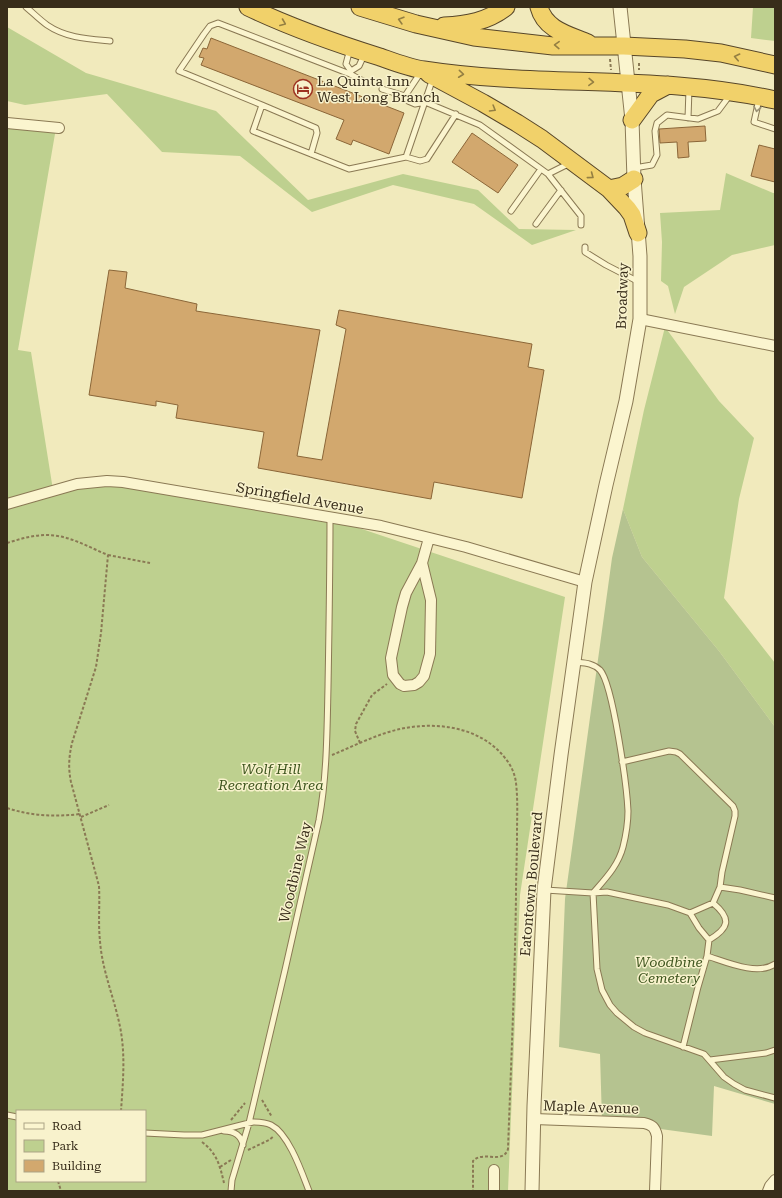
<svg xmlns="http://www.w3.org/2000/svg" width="782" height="1198" font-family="'Roboto Serif',serif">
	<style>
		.green { fill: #bed08f; fill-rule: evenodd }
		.cemetery { fill: #b5c390 }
		.building { fill: #d2a86e; stroke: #8b6638 }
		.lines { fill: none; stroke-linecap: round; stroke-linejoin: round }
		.service-casing { stroke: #8a7954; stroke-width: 7 }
		.minor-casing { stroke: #8a7954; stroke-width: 12 }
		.tertiary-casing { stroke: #8a7954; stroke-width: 15 }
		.trunk-casing { stroke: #574629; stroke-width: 19 }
		.path { stroke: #8a7954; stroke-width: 2; stroke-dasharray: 3 2; stroke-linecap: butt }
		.service { stroke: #fbf5cf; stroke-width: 5 }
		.minor { stroke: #fbf5cf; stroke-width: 10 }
		.tertiary { stroke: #fbf5cf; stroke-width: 13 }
		.trunk { stroke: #f1d16a; stroke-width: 17 }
		.oneway { stroke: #947f42 }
		.oneway2 { stroke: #9a9174 }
		.labels { text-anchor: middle; stroke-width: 3; stroke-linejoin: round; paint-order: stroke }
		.poi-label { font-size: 14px; fill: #382d1a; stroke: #f8f2cc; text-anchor: start }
		.street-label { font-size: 14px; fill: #382d1a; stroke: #f8f2cc }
		.park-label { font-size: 14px; font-style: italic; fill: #3f561f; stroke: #f8f2cc }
	</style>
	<rect width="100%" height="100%" fill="#f1eabc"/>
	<!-- green -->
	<path class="green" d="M 753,7 L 775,7 L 775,41 L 751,38 Z
		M 7,27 L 86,73 L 216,111 L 308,200 L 403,174 L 478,190 L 519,229 L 576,230 L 532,245 L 474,204 L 393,185 L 312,212 L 240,156 L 162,152 L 107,94 L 25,105 L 7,101 Z
		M 7,122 L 56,128 L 18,350 L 31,352 L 53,490 L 108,483 L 326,517 L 565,597 L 520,895 L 508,1191 L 7,1191 ZM 17,1111 L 145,1111 L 145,1181 L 17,1181 Z
		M 726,173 L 773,193 L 775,193 L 775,245 L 732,255 L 684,287 L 675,314 L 668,286 L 661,281 L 662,242 L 660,213 L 720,210 Z
		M 665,327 L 719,401 L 754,438 L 739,499 L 724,598 L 775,663 L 775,727 L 719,651 L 642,557 L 623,509 L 644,410 Z"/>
	<!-- cemetery -->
	<path class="cemetery" d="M 623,509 L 642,557 L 719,651 L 775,727 L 775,1104 L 714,1086 L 712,1136 L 602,1121 L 600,1054 L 559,1047 L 565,899 L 612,558 Z"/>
	<!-- building -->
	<path class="building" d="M 211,38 L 404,113 L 389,154 L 353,140 L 351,145 L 336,139 L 344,120 L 201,65 L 204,58 L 199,57 L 203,48 L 207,49 Z
		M 705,126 L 706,141 L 688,142 L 689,157 L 678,158 L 677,142 L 660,143 L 659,129 Z
		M 472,133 L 518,165 L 498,193 L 452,162 Z
		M 759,145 L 775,149 L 775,182 L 751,176 Z
		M 109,270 L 127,272 L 125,288 L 197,304 L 196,311 L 320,330 L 297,456 L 322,460 L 346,329 L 336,325 L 339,310 L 532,344 L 528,367 L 544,370 L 522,498 L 434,482 L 431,499 L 258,468 L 264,432 L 176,418 L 178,405 L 156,401 L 156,406 L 89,395 Z"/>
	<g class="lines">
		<!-- service casing -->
		<g class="service-casing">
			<path id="service" d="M 26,7 C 33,13 40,20 47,25 C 66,38 88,39 110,41
				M 350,49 L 346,64 L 351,71
				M 364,55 L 359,66 L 351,71 L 350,74 L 218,23 L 210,26 L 204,34 L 179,71 L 262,105 L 253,131 L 349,169 L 406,157 L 420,161 L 427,159 L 456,114
				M 350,74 L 367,83
				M 382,89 L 405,96 L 408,101 L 415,104 L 425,102 L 480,125 L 548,174 L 581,216 L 581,225
				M 405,96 L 421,72
				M 759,99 L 754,122 L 775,129
				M 262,105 L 316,128 L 317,133 L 311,154
				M 688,118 L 689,89
				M 406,157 L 433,78
				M 634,168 L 652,165 L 657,155 L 655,131 L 657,123 L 667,115 L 698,119 L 718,111 L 730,95
				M 548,174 L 570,163
				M 511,211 L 541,169
				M 536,224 L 561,190
				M 585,247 L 585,252 L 606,265 L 639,282
				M 575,662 C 584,663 593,663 600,670 C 613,684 627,788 628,811 C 628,823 626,835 623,847 C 618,866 605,879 593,893 L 597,969 L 602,990 L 610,1005 L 617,1013 L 634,1027 L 645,1033 L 704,1054 L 724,1077 L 734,1084 L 745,1090 L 775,1098
				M 622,762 L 669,751 L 676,752 L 680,754 L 733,806 L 735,811 L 735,816 L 722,872 L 720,887 L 713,903
				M 720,887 L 740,890 L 775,898
				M 545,890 L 593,893 L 607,892 L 668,905 L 690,913 L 699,928 L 709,940 L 707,956 L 698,987 L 683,1047
				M 690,913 L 713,903 C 732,919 729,928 709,940
				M 707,956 C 726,962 757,976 775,964
				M 710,1060 L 766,1053 L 775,1050
				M 7,1115 L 17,1117
				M 224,1131 C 234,1131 241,1135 243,1145
				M 145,1133 L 184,1135 L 202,1135 L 253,1122 C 259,1122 265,1122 271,1125 C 289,1134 302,1173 309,1191
				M 231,1191 L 232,1180 L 249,1123 L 285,970 L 319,820 C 327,776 327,731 328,687 C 329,630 330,574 330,517"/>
		</g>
		<!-- minor casing -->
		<g class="minor-casing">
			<path id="minor" d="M 7,123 L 59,128
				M 640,319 L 775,346
				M 7,504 L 77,484 L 107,481 L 123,482 L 381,526 L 466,547 L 585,582
				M 422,563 L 431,600 L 430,654 L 424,676 L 419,682 L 414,685 L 404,686 L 400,684 L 393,675 L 391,658 L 402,607 L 406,593 L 422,563 L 429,538
				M 534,1119 L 644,1123 C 652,1125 655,1127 657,1136 L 655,1191
				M 494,1170 L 494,1191
				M 768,1191 L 770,1186 L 775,1180"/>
		</g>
		<!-- tertiary casing -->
		<g class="tertiary-casing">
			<path id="tertiary" d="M 532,1191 L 534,1106 L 544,890 L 561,755 L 585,582 L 606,485 L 626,401 L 640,319 L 640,256 L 634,179 L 632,120 L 620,7"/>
		</g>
		<!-- trunk casing -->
		<g class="trunk-casing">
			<path id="trunk" d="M 248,7 C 290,27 335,43 380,57 C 394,62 409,68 424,70 C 540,88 660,74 775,100
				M 360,7 L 416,24 L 474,37 L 553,46 L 624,46 L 685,49 L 721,53 L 775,65
				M 539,7 C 545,30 569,35 588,43
				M 444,26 C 467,25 488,21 506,7
				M 429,74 L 483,103 L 517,123 L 542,139 L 609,189 L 627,208 L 632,215 L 638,233
				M 632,120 L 651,94 L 668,85
				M 609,189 L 623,186 L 634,179"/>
		</g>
		<!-- path -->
		<path class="path" d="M 610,59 L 611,70
			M 639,63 L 639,70
			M 7,543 C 20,539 33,535 47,535 C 69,535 88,547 108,555 L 101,633 L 96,667 L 72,743 C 69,756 68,768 71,782 L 99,886 C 100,904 98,923 100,941 C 102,969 113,995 119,1022 C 126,1052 123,1081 121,1111
			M 108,555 L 150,563
			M 360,743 L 355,731 L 356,724 L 372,695 L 387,684
			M 332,755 C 354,746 377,734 400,729 C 437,721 481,727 505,758 C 511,765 515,774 516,783 C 518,800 517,817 517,834 C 517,855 516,875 516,895 C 515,980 511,1064 508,1149 C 503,1165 483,1150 473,1161 L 473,1191
			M 7,808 C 31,816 55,817 80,814
			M 81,817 L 109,805
			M 262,1100 L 272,1117
			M 231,1120 L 245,1103
			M 202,1142 C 217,1153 220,1166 224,1183
			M 248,1150 L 269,1140 L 274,1136
			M 220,1167 L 231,1160
			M 58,1181 L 61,1191
			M 7,1190 L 7,1191"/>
		<!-- service -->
		<use href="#service" class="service"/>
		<!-- minor -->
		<use href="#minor" class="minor"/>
		<!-- tertiary -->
		<use href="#tertiary" class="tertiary"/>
		<!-- trunk -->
		<use href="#trunk" class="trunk"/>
	</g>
	<!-- one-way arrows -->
	<defs><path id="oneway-chevron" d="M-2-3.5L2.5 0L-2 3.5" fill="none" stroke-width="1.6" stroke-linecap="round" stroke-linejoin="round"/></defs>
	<g class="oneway">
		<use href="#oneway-chevron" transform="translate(401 20) rotate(-164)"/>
		<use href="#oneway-chevron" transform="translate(283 23) rotate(22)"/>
		<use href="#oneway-chevron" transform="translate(557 45) rotate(-178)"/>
		<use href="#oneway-chevron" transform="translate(737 57) rotate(-168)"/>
		<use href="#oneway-chevron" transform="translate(461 74) rotate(6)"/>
		<use href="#oneway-chevron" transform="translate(591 82) rotate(2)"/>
		<use href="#oneway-chevron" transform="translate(493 109) rotate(31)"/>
		<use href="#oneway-chevron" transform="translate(591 176) rotate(37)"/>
	</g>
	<use class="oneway2" href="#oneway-chevron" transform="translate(757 109) rotate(101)"/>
	<!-- icons -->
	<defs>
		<g id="hotel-ring" transform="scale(1)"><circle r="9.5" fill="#f8f2cc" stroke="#9d3220" stroke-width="1.5"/><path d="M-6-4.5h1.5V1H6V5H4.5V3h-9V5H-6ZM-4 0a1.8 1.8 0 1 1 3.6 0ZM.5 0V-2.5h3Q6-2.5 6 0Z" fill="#9d3220"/></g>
	</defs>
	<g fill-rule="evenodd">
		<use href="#hotel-ring" x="303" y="89"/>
	</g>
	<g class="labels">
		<!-- poi labels -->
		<g class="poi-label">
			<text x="317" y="86">La Quinta Inn<tspan x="317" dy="16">West Long Branch</tspan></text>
		</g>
		<!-- street labels -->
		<g class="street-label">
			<text transform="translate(622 296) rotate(-88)" y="5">Broadway</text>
			<text transform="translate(300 498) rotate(10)" y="5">Springfield Avenue</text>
			<text transform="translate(295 872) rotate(-77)" y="5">Woodbine Way</text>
			<text transform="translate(531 884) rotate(-85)" y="5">Eatontown Boulevard</text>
			<text transform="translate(591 1107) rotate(2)" y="5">Maple Avenue</text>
		</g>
		<!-- park labels -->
		<g class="park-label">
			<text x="271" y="774">Wolf Hill<tspan x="271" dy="16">Recreation Area</tspan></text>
			<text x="669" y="967">Woodbine<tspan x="669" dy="16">Cemetery</tspan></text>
		</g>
	</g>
	<!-- border -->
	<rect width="782" height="1198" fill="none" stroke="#382d1a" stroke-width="16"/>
	<!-- legend -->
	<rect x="16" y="1110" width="130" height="72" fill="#f8f2cc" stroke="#aba385"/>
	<rect x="24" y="1123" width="20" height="6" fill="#fbf5cf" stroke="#aba385"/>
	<text x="52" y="1130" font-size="12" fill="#382d1a">Road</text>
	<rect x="24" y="1140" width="20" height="12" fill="#bed08f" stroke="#aba385"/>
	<text x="52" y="1150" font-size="12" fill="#382d1a">Park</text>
	<rect x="24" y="1160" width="20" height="12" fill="#d2a86e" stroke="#aba385"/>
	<text x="52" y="1170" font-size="12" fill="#382d1a">Building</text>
</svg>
